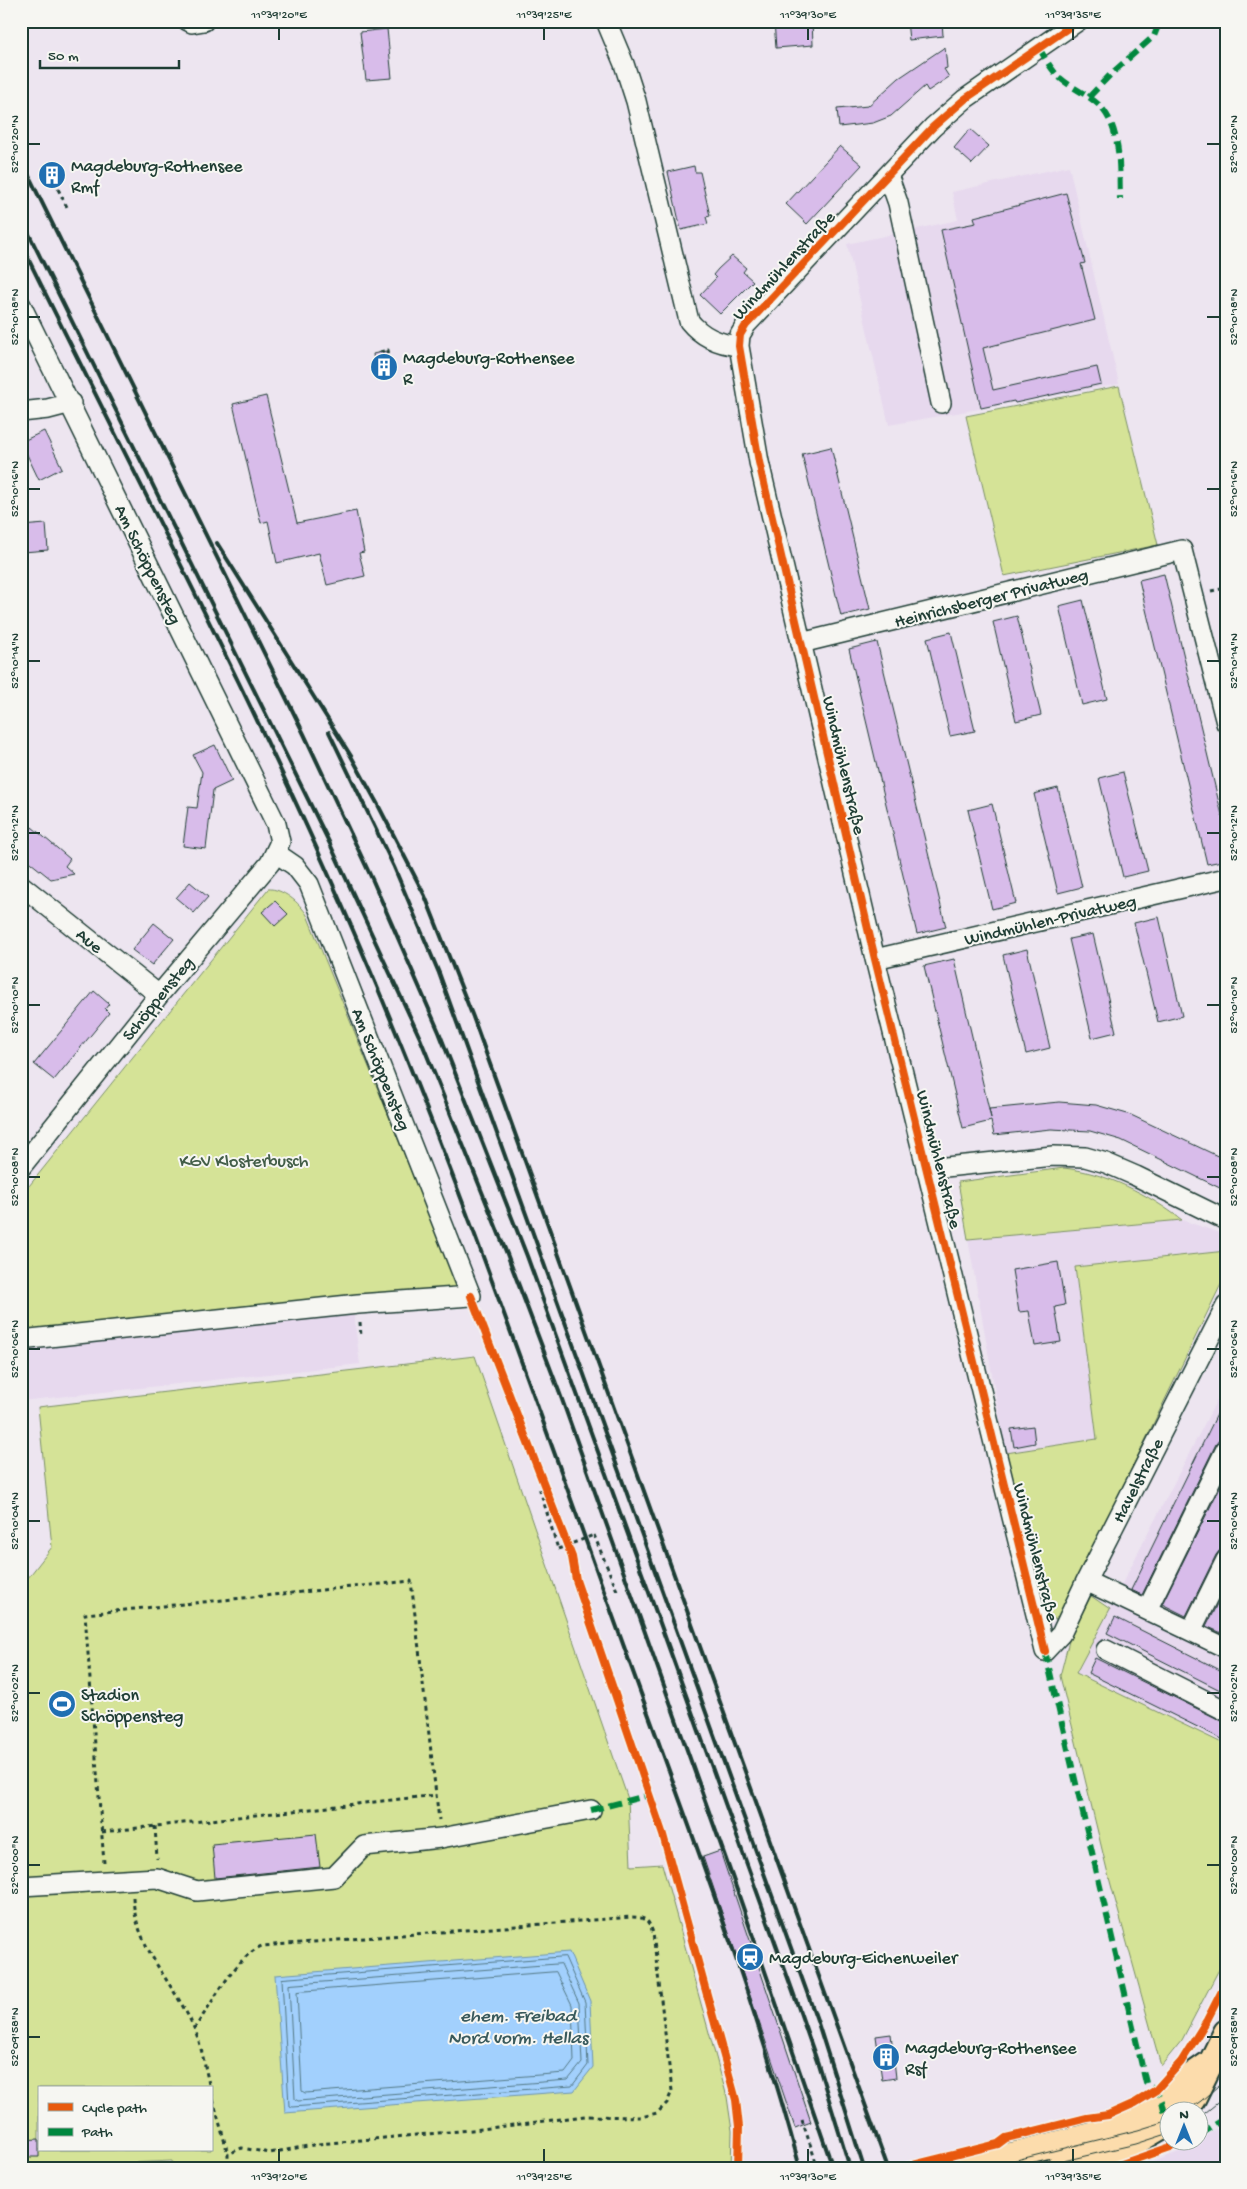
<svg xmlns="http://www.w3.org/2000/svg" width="1247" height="2189" font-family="'Gochi Hand',sans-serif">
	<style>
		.built { fill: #e7d9ee }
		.green { fill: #d5e397; stroke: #7a9066; fill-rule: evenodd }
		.water { fill: #a2d0fd; stroke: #6e95ad }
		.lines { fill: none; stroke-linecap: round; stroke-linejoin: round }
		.shore { stroke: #537884; stroke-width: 1 }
		.building { fill: #d8bcea; stroke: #1f3d34 }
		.minor-casing { stroke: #1f3d34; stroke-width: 22 }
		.major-casing { stroke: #1f3d34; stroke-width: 28 }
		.path { stroke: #1f3d34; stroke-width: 3; stroke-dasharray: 4 4; stroke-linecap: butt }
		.minor { stroke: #f6f6f2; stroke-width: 19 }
		.major { stroke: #fcdcac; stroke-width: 24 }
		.tram { stroke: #1f3d34; stroke-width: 1 }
		.rail { stroke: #1f3d34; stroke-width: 4 }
		.path-bridge { stroke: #1f3d34; stroke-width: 3; stroke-dasharray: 4 4; stroke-linecap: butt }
		.quiet { stroke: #00873e; stroke-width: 6; stroke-dasharray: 12 6; stroke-linecap: butt }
		.cycleway-casing { stroke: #f6f6f2; stroke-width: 11 }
		.cycleway { stroke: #e8590c; stroke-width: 8 }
		.ticks { fill: none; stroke: #1f3d34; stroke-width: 2 }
		.labels { text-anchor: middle; stroke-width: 4; stroke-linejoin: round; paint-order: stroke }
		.poi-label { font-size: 18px; fill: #1f3d34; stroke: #f6f6f2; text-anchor: start }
		.street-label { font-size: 18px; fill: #1f3d34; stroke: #f6f6f2 }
		.park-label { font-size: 18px; fill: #435e48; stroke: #f6f6f2 }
		.water-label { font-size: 19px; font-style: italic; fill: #395a5c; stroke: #f6f6f2 }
		.neatline { fill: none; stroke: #1f3d34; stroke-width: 2 }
		.ticks-label { font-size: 12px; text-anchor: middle; fill: #1f3d34 }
	</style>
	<rect width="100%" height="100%" fill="#ede5f0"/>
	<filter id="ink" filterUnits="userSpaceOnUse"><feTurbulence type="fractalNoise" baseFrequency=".02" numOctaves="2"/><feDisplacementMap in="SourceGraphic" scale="10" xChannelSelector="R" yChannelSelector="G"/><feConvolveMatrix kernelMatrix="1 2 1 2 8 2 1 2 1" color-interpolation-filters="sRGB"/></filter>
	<g filter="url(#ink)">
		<!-- built -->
		<path class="built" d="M 1069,166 L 1119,384 L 889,425 L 847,244 L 958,220 L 952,192 Z
			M 1182,1220 L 1226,1235 L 1226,1251 L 1075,1267 L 1097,1439 L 1006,1453 L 968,1239 Z
			M 353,1309 L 360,1364 L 21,1401 L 21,1343 Z
			M 1226,1382 L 1226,1745 L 1076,1673 Z
			M 1226,2122 L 1226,2168 L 1139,2168 L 1186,2149 Z"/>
		<!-- green -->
		<path class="green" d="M 1119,386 L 1158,545 L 1004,576 L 966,416 Z
			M 268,889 C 282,888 300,903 307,915 L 459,1289 L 21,1332 L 21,1196 Z
			M 1064,1168 C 1107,1173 1148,1194 1182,1220 L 968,1239 L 958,1182 Z
			M 1226,1251 L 1226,1274 L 1058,1620 L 1041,1615 L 1006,1453 L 1097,1439 L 1075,1267 Z
			M 475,1356 L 628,1799 L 631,1866 L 662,1864 L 727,2097 L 732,2131 L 731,2168 L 173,2168 L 172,2161 L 21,2168 L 21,1893 L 28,1892 L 21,1824 L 21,1587 L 52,1547 L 38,1407 ZM 39,2088 L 211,2088 L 211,2150 L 39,2150 Z
			M 1091,1596 L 1110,1609 L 1076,1673 L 1226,1745 L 1226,1956 L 1182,2040 L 1161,2066 L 1108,1874 L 1060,1676 L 1070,1637 Z"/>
		<!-- water -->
		<path class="water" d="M 569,1952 L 590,2001 L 593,2067 L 574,2091 L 285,2113 L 275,1975 Z"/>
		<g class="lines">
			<!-- shore -->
			<path class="shore" d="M 565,1957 L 585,2002 L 588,2065 L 572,2086 L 292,2107 L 289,2106 L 282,1979 Z
				M 561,1964 L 579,2003 L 582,2063 L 568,2080 L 298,2101 L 295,2099 L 289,1985 Z
				M 556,1972 L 572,2005 L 574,2061 L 565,2073 L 305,2093 L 302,2091 L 297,1992 Z"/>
		</g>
		<!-- building -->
		<path class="building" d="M 774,21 L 812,21 L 813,45 L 776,48 Z
			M 907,21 L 942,21 L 943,36 L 909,40 Z
			M 387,29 L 392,78 L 366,80 L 360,32 Z
			M 945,47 L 947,68 L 944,69 L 949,77 L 928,91 L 925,86 L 891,116 L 873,123 L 839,127 L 837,109 L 868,106 L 899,78 Z
			M 970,129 L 989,146 L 972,164 L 954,148 Z
			M 840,146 L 862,165 L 807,224 L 786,204 Z
			M 694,166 L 695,172 L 700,172 L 710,216 L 706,217 L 708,224 L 681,230 L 668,172 Z
			M 1066,193 L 1085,263 L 1081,264 L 1095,320 L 983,348 L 993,390 L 1097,367 L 1101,384 L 1015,403 L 1014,401 L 981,408 L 941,230 L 976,223 L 974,217 Z
			M 732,256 L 746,268 L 743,272 L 753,281 L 720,314 L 700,295 L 716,278 L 713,275 L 718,269 Z
			M 386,351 L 390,371 L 376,374 L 373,354 Z
			M 266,396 L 297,523 L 356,511 L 364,552 L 359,553 L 365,576 L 327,585 L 319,553 L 277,563 L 268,521 L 261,523 L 233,404 Z
			M 44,431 L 62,468 L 39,480 L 21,442 Z
			M 831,447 L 870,609 L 841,616 L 802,454 Z
			M 46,524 L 48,550 L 23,552 L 21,526 Z
			M 1164,574 L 1226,832 L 1226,860 L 1207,864 L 1139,580 Z
			M 1083,600 L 1107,699 L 1082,705 L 1059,606 Z
			M 1017,616 L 1041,715 L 1016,721 L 993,622 Z
			M 951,632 L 975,731 L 950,736 L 927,638 Z
			M 877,642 L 946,927 L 917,934 L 849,649 Z
			M 215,745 L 232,781 L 213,790 L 206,849 L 183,846 L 188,807 L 197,808 L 202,772 L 193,755 Z
			M 1123,772 L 1148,871 L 1123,877 L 1099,778 Z
			M 1058,788 L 1082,887 L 1058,893 L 1034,794 Z
			M 992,804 L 1016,903 L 992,909 L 968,810 Z
			M 32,827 L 70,859 L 65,866 L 74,874 L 51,879 L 21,855 L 21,840 Z
			M 190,882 L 208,897 L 194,913 L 176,898 Z
			M 275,901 L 288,914 L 275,926 L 262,912 Z
			M 1159,917 L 1182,1016 L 1158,1022 L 1134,923 Z
			M 154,923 L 174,939 L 152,965 L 132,950 Z
			M 1093,934 L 1116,1032 L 1092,1038 L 1069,939 Z
			M 1027,949 L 1050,1048 L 1026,1054 L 1003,955 Z
			M 954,959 L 991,1118 L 989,1109 L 1059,1102 L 1096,1105 L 1131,1115 L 1226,1160 L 1226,1191 L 1121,1140 L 1090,1131 L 1051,1129 L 994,1135 L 991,1121 L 963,1128 L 924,966 Z
			M 94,991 L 109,1004 L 105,1009 L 109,1013 L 54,1080 L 34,1064 Z
			M 1058,1262 L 1065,1305 L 1055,1307 L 1061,1342 L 1035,1346 L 1029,1311 L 1019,1312 L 1012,1270 Z
			M 1226,1396 L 1226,1438 L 1220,1439 L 1216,1444 L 1142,1595 L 1131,1590 Z
			M 1033,1426 L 1035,1443 L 1014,1447 L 1011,1429 Z
			M 1226,1475 L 1226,1549 L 1220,1550 L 1216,1555 L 1186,1616 L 1162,1604 Z
			M 1226,1586 L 1226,1635 L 1206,1626 Z
			M 1115,1617 L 1226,1673 L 1226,1693 L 1107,1633 Z
			M 1095,1658 L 1226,1723 L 1226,1741 L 1088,1673 Z
			M 316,1834 L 320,1867 L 215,1878 L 212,1844 Z
			M 720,1851 L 811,2122 L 795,2128 L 703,1857 Z
			M 891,2034 L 896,2078 L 882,2080 L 876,2036 Z
			M 39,2139 L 39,2157 L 21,2157 L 21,2140 Z"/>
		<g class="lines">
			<!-- minor casing -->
			<g class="minor-casing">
				<path id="minor" d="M 188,21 L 192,23 L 204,21
					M 606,21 L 624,64 L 636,101 L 689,321 C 702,337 718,344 739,346
					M 888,175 L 898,203 L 941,403
					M 21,305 L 276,824 L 280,842 L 270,863 L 159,995 L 21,1167
					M 21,412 L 48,409 L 71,403
					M 801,643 L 1182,550 L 1226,723
					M 21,885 L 159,995
					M 875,959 L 1226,878
					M 926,1169 L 1053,1156 L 1085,1157 L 1106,1163 L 1136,1176 L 1226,1220
					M 21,1340 L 358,1304 L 471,1296 L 309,884 L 295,866 L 276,853
					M 1086,1581 L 1226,1648
					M 1147,1610 L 1226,1449
					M 1191,1631 L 1226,1560
					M 1106,1650 L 1226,1711
					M 1045,1651 L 875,959 L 759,462 L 739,346 L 740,335 L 746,325 L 933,127 L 965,99 L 1078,21
					M 1045,1651 L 1061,1634 L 1086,1581 L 1226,1306
					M 21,1886 L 157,1878 L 197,1891 L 334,1877 L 364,1846 L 441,1838 L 591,1810"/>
			</g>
			<!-- major casing -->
			<g class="major-casing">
				<path id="major" d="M 1181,2112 L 1193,2099 L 1226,2032
					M 958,2168 L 1096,2134 L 1135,2119 L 1148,2111 L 1162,2101 L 1178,2085 L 1211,2062
					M 1057,2168 L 1124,2149 L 1170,2122"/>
			</g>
			<!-- path -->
			<path class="path" d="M 58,189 L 67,207
				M 380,352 L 388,350 L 390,362
				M 1211,591 L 1226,588
				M 360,1322 L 361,1337
				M 539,1473 L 540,1490 L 558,1549
				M 594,1535 L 618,1593
				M 155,1826 L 157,1859
				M 102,1832 L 437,1795
				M 104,1863 L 85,1614 L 411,1581 L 439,1820
				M 133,1897 C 135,1948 175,1984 194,2028 C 202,2046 205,2069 210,2088
				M 194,2029 C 211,2005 236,1956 262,1946 L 632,1917 C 646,1917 649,1921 653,1933 L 672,2091 L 667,2103 L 657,2113 L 641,2117 L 585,2116 L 482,2129 L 318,2144 L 270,2153 L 242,2148 L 228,2154
				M 211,2092 L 228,2154 L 228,2168
				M 802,2120 L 818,2168"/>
			<!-- minor -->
			<use href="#minor" class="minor"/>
			<!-- major -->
			<use href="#major" class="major"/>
			<!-- tram -->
			<path class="tram" d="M 1185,2112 L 1201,2101 L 1226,2079
				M 1200,2117 L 1226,2096
				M 984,2168 L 1138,2130 L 1170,2120
				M 1034,2168 L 1136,2144 L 1170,2133"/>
			<!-- rail -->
			<path class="rail" d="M 21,160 L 304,734 L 373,881 L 439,1032 L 527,1256 L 647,1587 L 793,1992 L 818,2064 L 850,2168
				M 21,218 L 330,844 L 420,1038 L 507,1254 L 560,1394 L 738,1893 L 833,2168
				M 21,244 C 131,469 249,691 349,921 C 452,1157 535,1401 623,1644 C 685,1817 753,1990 800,2168
				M 217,543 L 351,756 L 377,803 L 425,896 L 473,1017 L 888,2168
				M 329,732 L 394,867 L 439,973 L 817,2020 L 864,2168"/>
			<!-- path-bridge -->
			<path class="path-bridge" d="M 558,1549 L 594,1535"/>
			<!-- quiet -->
			<path class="quiet" d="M 1039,48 C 1044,56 1049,66 1056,74 C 1068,87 1087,93 1100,106 C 1122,129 1119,170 1120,199
				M 1089,97 L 1111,74 L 1154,36 L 1160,21
				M 1045,1651 L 1146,2083 L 1156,2090 L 1162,2101 L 1170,2135
				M 591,1810 L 650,1795
				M 1200,2134 L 1226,2118"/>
			<!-- cycleway casing -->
			<g class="cycleway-casing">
				<path id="cycleway" d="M 471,1296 L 572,1557 L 576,1580 L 663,1835 L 736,2100 L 739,2127 L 738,2168
					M 1045,1651 L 875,959 L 759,462 L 739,346 L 740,335 L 746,325 L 933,127 L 965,99 L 1078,21
					M 901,2168 L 998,2144 L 1006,2138 L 1087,2118 L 1108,2115 L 1135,2103 L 1156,2090 L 1181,2062 L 1207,2020 L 1226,1983
					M 1110,2168 L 1185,2142"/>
			</g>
			<!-- cycleway -->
			<use href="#cycleway" class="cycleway"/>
		</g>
	</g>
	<!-- ticks -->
	<path class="ticks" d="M 279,28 L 279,40M 544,28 L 544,40M 808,28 L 808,40M 1073,28 L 1073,40M 28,144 L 40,144M 1207,144 L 1220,144M 28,317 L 40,317M 1207,317 L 1220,317M 28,489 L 40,489M 1207,489 L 1220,489M 28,661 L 40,661M 1207,661 L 1220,661M 28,833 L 40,833M 1207,833 L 1220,833M 28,1005 L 40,1005M 1207,1005 L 1220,1005M 28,1177 L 40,1177M 1207,1177 L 1220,1177M 28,1349 L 40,1349M 1207,1349 L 1220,1349M 28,1521 L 40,1521M 1207,1521 L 1220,1521M 28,1693 L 40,1693M 1207,1693 L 1220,1693M 28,1865 L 40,1865M 1207,1865 L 1220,1865M 28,2037 L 40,2037M 1207,2037 L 1220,2037M 279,2149 L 279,2162M 544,2149 L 544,2162M 808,2149 L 808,2162M 1073,2149 L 1073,2162"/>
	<!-- icons -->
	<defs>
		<g id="building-disc" transform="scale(1.4375)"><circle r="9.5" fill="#1f6fb2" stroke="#f6f6f2"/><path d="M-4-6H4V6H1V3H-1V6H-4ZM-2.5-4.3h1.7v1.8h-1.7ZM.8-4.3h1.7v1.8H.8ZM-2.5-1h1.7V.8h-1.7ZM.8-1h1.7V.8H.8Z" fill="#fff"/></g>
		<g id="stadium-disc" transform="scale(1.4375)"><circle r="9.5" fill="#1f6fb2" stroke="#f6f6f2"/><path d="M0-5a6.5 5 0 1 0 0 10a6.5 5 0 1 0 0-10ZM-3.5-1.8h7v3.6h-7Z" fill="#fff"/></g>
		<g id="station-disc" transform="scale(1.4375)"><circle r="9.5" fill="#1f6fb2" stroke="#f6f6f2"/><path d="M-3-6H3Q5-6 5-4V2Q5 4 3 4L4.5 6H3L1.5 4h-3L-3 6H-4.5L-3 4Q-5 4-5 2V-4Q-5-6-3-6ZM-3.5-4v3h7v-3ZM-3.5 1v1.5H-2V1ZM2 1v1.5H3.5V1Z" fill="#fff"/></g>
	</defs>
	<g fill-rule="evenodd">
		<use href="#building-disc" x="52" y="175"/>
		<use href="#building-disc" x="384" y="367"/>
		<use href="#stadium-disc" x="62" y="1704"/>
		<use href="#station-disc" x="750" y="1957"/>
		<use href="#building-disc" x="886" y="2057"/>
	</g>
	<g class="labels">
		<!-- poi labels -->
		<g class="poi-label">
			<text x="71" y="171">Magdeburg-Rothensee<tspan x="71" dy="21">Rmf</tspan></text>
			<text x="403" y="363">Magdeburg-Rothensee<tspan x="403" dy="21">R</tspan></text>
			<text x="81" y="1700">Stadion<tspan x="81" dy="21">Schöppensteg</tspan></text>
			<text x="769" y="1963">Magdeburg-Eichenweiler</text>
			<text x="905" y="2053">Magdeburg-Rothensee<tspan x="905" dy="21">Rsf</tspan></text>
		</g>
		<!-- street labels -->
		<g class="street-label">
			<text transform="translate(783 265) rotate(-47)" y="6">Windmühlenstraße</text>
			<text transform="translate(149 564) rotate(64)" y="6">Am Schöppensteg</text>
			<text transform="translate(991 597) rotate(-14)" y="6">Heinrichsberger Privatweg</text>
			<text transform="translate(845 765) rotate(77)" y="6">Windmühlenstraße</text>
			<text transform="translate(1050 919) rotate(-13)" y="6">Windmühlen-Privatweg</text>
			<text transform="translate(90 940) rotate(39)" y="6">Aue</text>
			<text transform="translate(157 998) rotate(-51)" y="6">Schöppensteg</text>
			<text transform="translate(382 1069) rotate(68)" y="6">Am Schöppensteg</text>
			<text transform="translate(940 1159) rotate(76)" y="6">Windmühlenstraße</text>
			<text transform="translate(1137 1480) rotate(-63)" y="6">Havelstraße</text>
			<text transform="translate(1037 1552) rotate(76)" y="6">Windmühlenstraße</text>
		</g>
		<!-- park labels -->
		<g class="park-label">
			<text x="244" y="1166">KGV Klosterbusch</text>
		</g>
		<!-- water labels -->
		<g class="water-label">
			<text x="518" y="2021">ehem. Freibad<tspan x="518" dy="22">Nord vorm. Hellas</tspan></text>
		</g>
	</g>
	<!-- margin -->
	<rect width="1247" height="2189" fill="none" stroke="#f6f6f2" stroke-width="55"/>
	<!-- legend -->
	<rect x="38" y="2086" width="175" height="65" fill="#f6f6f2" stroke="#a0aca6"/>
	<rect x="48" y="2103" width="25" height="8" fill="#e8590c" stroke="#a0aca6"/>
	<text x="82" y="2112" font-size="15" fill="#1f3d34">Cycle path</text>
	<rect x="48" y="2128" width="25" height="8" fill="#00873e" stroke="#a0aca6"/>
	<text x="82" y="2136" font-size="15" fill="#1f3d34">Path</text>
	<!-- north arrow -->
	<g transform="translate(1184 2126)"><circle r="24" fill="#f6f6f2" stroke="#a0aca6"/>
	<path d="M0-4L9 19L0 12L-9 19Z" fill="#1f6fb2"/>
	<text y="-8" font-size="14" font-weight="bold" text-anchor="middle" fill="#1f3d34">N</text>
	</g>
	<!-- scale -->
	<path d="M40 60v8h139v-8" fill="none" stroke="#1f3d34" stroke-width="2.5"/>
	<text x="48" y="60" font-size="15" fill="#1f3d34" stroke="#f6f6f2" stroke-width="4" paint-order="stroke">50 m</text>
	<rect x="28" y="28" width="1192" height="2134" class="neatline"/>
	<g class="ticks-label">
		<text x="279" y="18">11°39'20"E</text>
		<text x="544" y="18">11°39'25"E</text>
		<text x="808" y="18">11°39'30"E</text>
		<text x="1073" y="18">11°39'35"E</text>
		<text transform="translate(14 144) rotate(-90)" y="4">52°10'20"N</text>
		<text transform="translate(1233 144) rotate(-90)" y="4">52°10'20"N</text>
		<text transform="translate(14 317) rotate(-90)" y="4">52°10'18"N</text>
		<text transform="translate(1233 317) rotate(-90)" y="4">52°10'18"N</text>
		<text transform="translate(14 489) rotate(-90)" y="4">52°10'16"N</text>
		<text transform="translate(1233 489) rotate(-90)" y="4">52°10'16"N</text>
		<text transform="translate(14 661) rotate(-90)" y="4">52°10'14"N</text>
		<text transform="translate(1233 661) rotate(-90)" y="4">52°10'14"N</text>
		<text transform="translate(14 833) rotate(-90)" y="4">52°10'12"N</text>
		<text transform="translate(1233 833) rotate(-90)" y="4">52°10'12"N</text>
		<text transform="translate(14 1005) rotate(-90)" y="4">52°10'10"N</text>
		<text transform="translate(1233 1005) rotate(-90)" y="4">52°10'10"N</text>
		<text transform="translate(14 1177) rotate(-90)" y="4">52°10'08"N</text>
		<text transform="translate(1233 1177) rotate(-90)" y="4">52°10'08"N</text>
		<text transform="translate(14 1349) rotate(-90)" y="4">52°10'06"N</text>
		<text transform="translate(1233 1349) rotate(-90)" y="4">52°10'06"N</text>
		<text transform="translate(14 1521) rotate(-90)" y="4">52°10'04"N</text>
		<text transform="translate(1233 1521) rotate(-90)" y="4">52°10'04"N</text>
		<text transform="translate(14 1693) rotate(-90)" y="4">52°10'02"N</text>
		<text transform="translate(1233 1693) rotate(-90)" y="4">52°10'02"N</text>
		<text transform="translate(14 1865) rotate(-90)" y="4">52°10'00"N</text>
		<text transform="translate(1233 1865) rotate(-90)" y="4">52°10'00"N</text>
		<text transform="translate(14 2037) rotate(-90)" y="4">52°09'58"N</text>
		<text transform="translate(1233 2037) rotate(-90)" y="4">52°09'58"N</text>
		<text x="279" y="2180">11°39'20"E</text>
		<text x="544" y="2180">11°39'25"E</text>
		<text x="808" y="2180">11°39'30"E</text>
		<text x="1073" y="2180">11°39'35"E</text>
	</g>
</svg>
